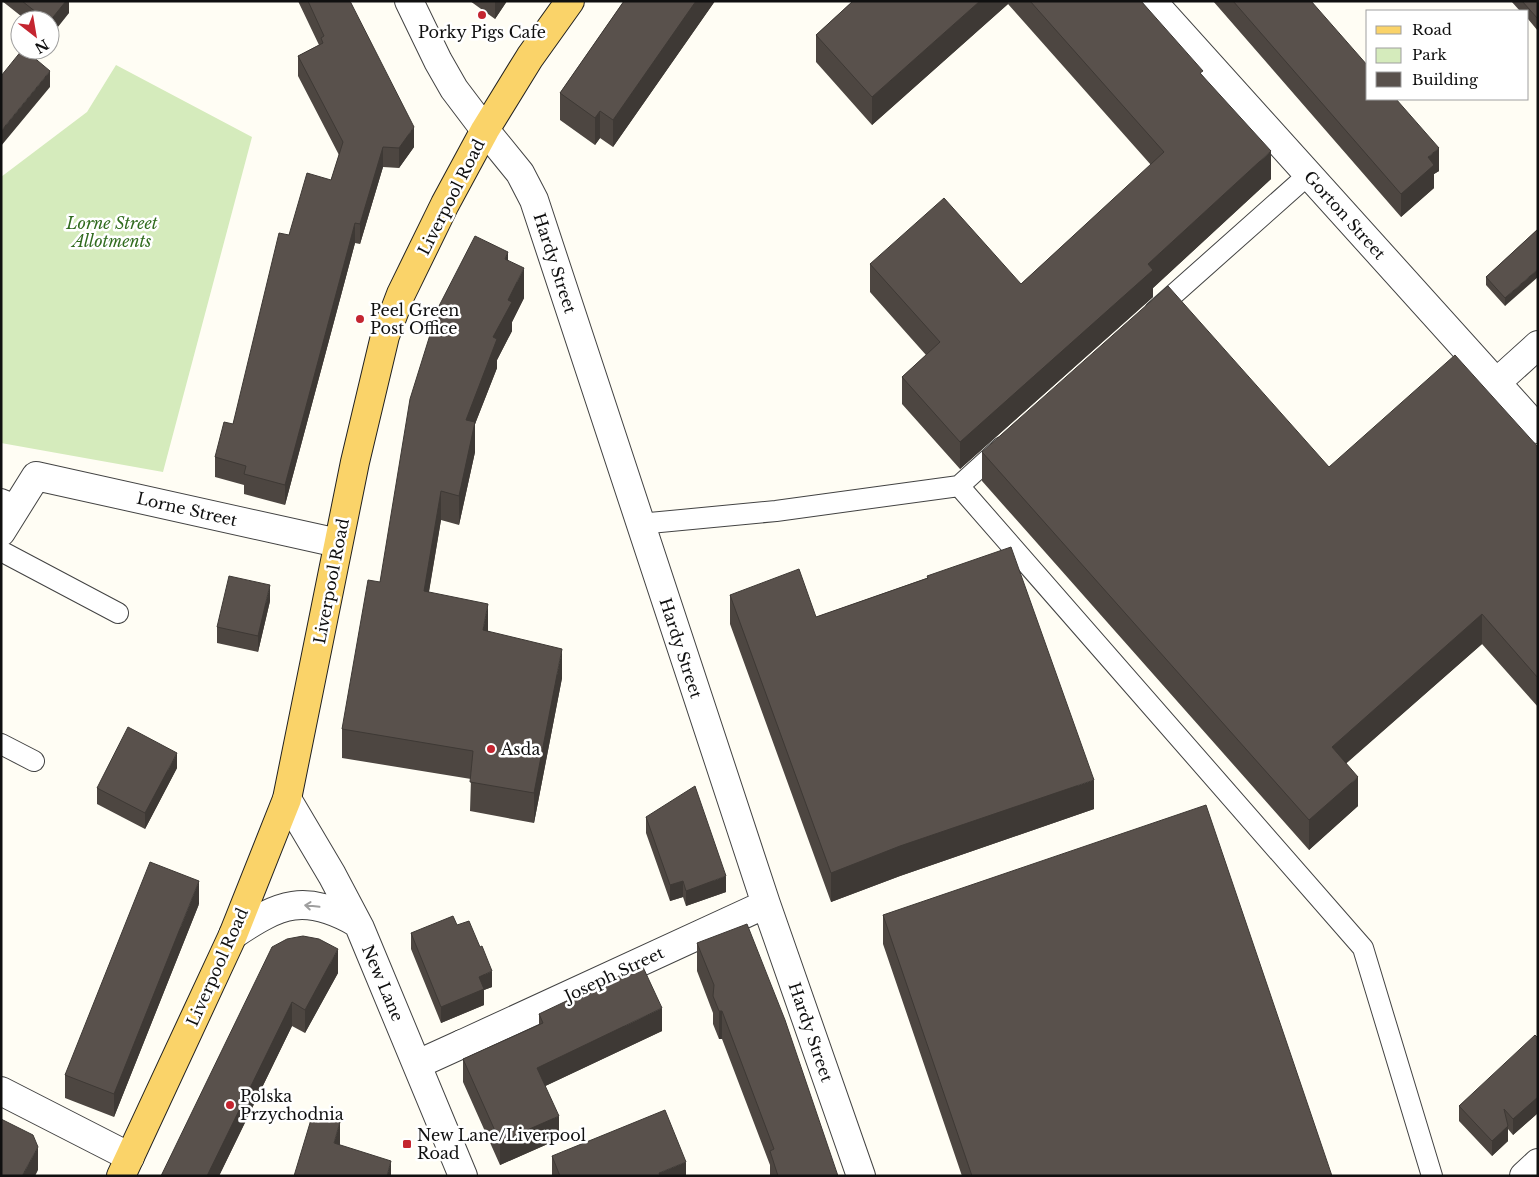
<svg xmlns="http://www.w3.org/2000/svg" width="1539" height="1177" font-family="'Libre Baskerville',serif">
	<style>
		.green { fill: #d5ebbc }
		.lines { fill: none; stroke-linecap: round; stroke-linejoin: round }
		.service-casing { stroke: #434343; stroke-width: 22 }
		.pedestrian-casing { stroke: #434343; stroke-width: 30 }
		.minor-casing { stroke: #434343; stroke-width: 30 }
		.tertiary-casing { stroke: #434343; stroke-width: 30 }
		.primary-casing { stroke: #212121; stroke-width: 30 }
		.service { stroke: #fff; stroke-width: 20 }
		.pedestrian { stroke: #fff; stroke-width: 28 }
		.minor { stroke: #fff; stroke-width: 28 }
		.tertiary { stroke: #fff; stroke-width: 28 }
		.primary { stroke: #fad369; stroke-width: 28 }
		.wall { fill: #4d4641 }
		.shaded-wall { fill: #3e3935 }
		.building { fill: #59514c; stroke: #3e3935 }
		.oneway { stroke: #9f9f9f }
		.poi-dot { fill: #c42530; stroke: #fff; stroke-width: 2 }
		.labels { text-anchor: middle; stroke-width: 5; stroke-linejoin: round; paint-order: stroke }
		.poi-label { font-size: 16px; fill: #101010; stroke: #fff; text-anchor: start }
		.street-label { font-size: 16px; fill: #101010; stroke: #fff }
		.park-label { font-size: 16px; font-style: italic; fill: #306b1e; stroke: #fff }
	</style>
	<rect width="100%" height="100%" fill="#fffdf4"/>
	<!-- green -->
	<path class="green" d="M 116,65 L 252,137 L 163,472 L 1,443 L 1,177 L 87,112 Z"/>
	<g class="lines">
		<!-- service casing -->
		<g class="service-casing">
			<path id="service" d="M 1155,311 L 1308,175
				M 959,486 L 1363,948 L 1432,1176
				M 1,499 L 18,506
				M 639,524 L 776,511 L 959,486 L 1002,447
				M 1,551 L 118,613
				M 1,744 L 34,761"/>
		</g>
		<!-- pedestrian casing -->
		<g class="pedestrian-casing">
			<path id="pedestrian" d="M 418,1064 L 462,1044"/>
		</g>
		<!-- minor casing -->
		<g class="minor-casing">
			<path id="minor" d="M 1152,1 L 1538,429
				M 485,130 L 520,173 L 534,200 L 766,904 L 861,1176
				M 1496,383 L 1538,345
				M 1,532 L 36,476 L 338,543
				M 462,1044 L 766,904
				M 1,1091 L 130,1157
				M 1524,1176 L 1538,1163"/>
		</g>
		<!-- tertiary casing -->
		<g class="tertiary-casing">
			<path id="tertiary" d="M 409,1 L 438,61 L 454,89 L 485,130
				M 287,799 L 332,875 L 360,928 L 463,1176
				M 233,935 C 280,903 305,893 357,923"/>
		</g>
		<!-- primary casing -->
		<g class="primary-casing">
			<path id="primary" d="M 121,1176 L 233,935 L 287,799 L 355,462 L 385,336 L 401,294 L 445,204 L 485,130 L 530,57 L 570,1"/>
		</g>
		<!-- service -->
		<use href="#service" class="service"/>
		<!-- pedestrian -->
		<use href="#pedestrian" class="pedestrian"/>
		<!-- minor -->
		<use href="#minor" class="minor"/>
		<!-- tertiary -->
		<use href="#tertiary" class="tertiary"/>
		<!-- primary -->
		<use href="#primary" class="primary"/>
	</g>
	<!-- wall -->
	<path class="wall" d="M 2,1 L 69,1 L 69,13 L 50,20 L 26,20 Z
		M 298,1 L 350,1 L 414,147 L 399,168 L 383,167 L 360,244 L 355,243 L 285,505 L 244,494 L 244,485 L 215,477 L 215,457 L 233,424 L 289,235 L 331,180 L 339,155 L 298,76 L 298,56 L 319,45 Z
		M 470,1 L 507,1 L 495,19 Z
		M 624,1 L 715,1 L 613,147 L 600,138 L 595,145 L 560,120 L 560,93 Z
		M 853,1 L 1141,1 L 1203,76 L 1271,179 L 1153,288 L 1153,297 L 960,469 L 902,404 L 902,377 L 926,355 L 870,292 L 870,264 L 1021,284 L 1151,165 L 1008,4 L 872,125 L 816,62 L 816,35 Z
		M 1213,1 L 1311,1 L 1439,171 L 1434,174 L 1434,188 L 1401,217 Z
		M 1511,1 L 1538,1 L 1538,31 L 1528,19 L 1528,11 L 1520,11 Z
		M 1538,229 L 1505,306 L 1486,285 L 1486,277 Z
		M 508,260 L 524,298 L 512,322 L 512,331 L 497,360 L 497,368 L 475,424 L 475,452 L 459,525 L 441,520 L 429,592 L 488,631 L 562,678 L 534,823 L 470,811 L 471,779 L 342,758 L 342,729 L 380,582 Z
		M 1538,447 L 1538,707 L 1482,644 L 1346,763 L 1358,806 L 1309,850 L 982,481 L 982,452 L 1329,467 Z
		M 927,576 L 1094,809 L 900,876 L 831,902 L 730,624 L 730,595 L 816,617 L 927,578 Z
		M 270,601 L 258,652 L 217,643 L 217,627 Z
		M 177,768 L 145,829 L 97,804 L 97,788 Z
		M 646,817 L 726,892 L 686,906 L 683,897 L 670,901 L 646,833 Z
		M 199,904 L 114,1117 L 65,1098 L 65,1075 Z
		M 883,915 L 1332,1176 L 962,1176 L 883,944 Z
		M 457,925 L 492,987 L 484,990 L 484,1005 L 441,1023 L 411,949 L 411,933 Z
		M 303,936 L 338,973 L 305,1033 L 292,1026 L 219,1176 L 161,1176 Z
		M 697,943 L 838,1176 L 770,1176 L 770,1165 L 722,1039 L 719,1039 L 713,1024 L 713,1013 L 697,971 Z
		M 539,1014 L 662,1031 L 545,1086 L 559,1139 L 500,1165 L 463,1082 L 463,1059 L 539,1025 Z
		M 1538,1038 L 1538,1113 L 1513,1135 L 1508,1129 L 1508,1141 L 1492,1156 L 1459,1121 L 1459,1106 Z
		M 552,1156 L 686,1176 L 552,1176 Z"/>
	<!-- shaded-wall -->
	<path class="shaded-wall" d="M 66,1 L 69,1 L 69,13 L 50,37 L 50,21 Z
		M 495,1 L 507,1 L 495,19 Z
		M 696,1 L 715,1 L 613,147 L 613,120 Z
		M 980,1 L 1008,1 L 1008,4 L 872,125 L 872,97 Z
		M 50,71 L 50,87 L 1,146 L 1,131 Z
		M 600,111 L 600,138 L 595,145 L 595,118 Z
		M 414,127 L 414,147 L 399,168 L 399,148 Z
		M 383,147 L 383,167 L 360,244 L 360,224 Z
		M 1439,148 L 1439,171 L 1434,174 L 1434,188 L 1401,217 L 1401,194 L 1428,157 Z
		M 1271,151 L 1271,179 L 1153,288 L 1153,297 L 960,469 L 960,442 L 1148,264 Z
		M 355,223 L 355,243 L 285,505 L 285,485 Z
		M 508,252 L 508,281 L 505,259 Z
		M 524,268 L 524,298 L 512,322 L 512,331 L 497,360 L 497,368 L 475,424 L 475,452 L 459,525 L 459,496 L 466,420 L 493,337 L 508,300 Z
		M 1538,269 L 1538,277 L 1505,306 L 1505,298 Z
		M 441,491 L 441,520 L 424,620 L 424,591 Z
		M 270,585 L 270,601 L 258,652 L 258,636 Z
		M 488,604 L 488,633 L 483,630 Z
		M 1482,614 L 1482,644 L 1332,776 L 1332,747 Z
		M 562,649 L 562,678 L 534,823 L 534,793 Z
		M 177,753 L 177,768 L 145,829 L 145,813 Z
		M 1358,777 L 1358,806 L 1309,850 L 1309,820 Z
		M 1094,780 L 1094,809 L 900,876 L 831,902 L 831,873 L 900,846 Z
		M 726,876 L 726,892 L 686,906 L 686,891 Z
		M 199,881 L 199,904 L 114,1117 L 114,1094 Z
		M 683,881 L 683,897 L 670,901 L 670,885 Z
		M 338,949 L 338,973 L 305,1033 L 305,1010 Z
		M 492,971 L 492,987 L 484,990 L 484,1005 L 441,1023 L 441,1007 L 479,977 Z
		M 292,1002 L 292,1026 L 219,1176 L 207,1176 Z
		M 662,1008 L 662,1031 L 537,1090 L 537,1068 Z
		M 719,1011 L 722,1011 L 722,1039 L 719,1039 Z
		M 1538,1097 L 1538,1113 L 1513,1135 L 1513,1119 Z
		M 559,1116 L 559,1139 L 500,1165 L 500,1142 Z
		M 340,1122 L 340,1149 L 334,1143 Z
		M 1508,1126 L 1508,1141 L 1492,1156 L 1492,1141 Z
		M 38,1147 L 38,1170 L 35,1176 L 22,1176 Z
		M 391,1161 L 391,1176 L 387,1176 Z
		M 686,1162 L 686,1176 L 659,1176 L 659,1173 Z"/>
	<!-- building -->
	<path class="building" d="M 22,1 L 66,1 L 50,21 L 50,20 L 46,20 Z
		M 308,1 L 350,1 L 414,127 L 399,148 L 383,147 L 360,224 L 355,223 L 285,485 L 244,474 L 246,466 L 215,457 L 224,422 L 233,424 L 279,233 L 289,235 L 307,173 L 331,180 L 343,142 L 298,56 L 323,43 L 321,38 L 324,36 Z
		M 624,1 L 696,1 L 613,120 L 600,111 L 595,118 L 560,93 Z
		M 853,1 L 980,1 L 872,97 L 816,35 Z
		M 1030,1 L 1141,1 L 1203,71 L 1200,73 L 1271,151 L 1148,264 L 1153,270 L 960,442 L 902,377 L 940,342 L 870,264 L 944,198 L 1021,284 L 1164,152 Z
		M 1233,1 L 1311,1 L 1368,66 L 1368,99 L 1396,99 L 1439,148 L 1428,157 L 1434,165 L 1401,194 Z
		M 1522,1 L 1538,1 L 1538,19 Z
		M 22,50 L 25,50 L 50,71 L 1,131 L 1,76 Z
		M 1538,229 L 1538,269 L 1505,298 L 1486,277 Z
		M 475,236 L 508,252 L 505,259 L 524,268 L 508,300 L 512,302 L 493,337 L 497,339 L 466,420 L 475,422 L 459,496 L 441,491 L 424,591 L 488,604 L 483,630 L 562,649 L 534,793 L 470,782 L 473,751 L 342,729 L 368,580 L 380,582 L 410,399 L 439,306 Z
		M 1168,286 L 1329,467 L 1455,355 L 1538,447 L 1538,678 L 1482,614 L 1332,747 L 1358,777 L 1309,820 L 982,452 Z
		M 1011,547 L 1094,780 L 900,846 L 831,873 L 730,595 L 799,569 L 816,617 L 928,578 L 927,576 Z
		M 229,576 L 270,585 L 258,636 L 217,627 Z
		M 128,727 L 177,753 L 145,813 L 97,788 Z
		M 695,786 L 726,876 L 686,891 L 683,881 L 670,885 L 646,817 Z
		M 1206,805 L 1332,1176 L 972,1176 L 883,915 Z
		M 150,862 L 199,881 L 114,1094 L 65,1075 Z
		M 453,916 L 457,925 L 469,921 L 480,947 L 482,946 L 492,971 L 479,977 L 484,989 L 441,1007 L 411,933 Z
		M 747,924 L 785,1020 L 838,1176 L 778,1176 L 770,1151 L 774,1149 L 722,1011 L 719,1011 L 713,996 L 714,985 L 697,943 Z
		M 303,936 L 319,939 L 338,949 L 305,1010 L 292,1002 L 207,1176 L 161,1176 L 272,947 L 287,939 Z
		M 642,965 L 662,1008 L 537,1068 L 559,1116 L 500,1142 L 463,1059 L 543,1023 L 539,1014 Z
		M 1535,1035 L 1538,1038 L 1538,1097 L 1513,1119 L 1504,1109 L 1508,1126 L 1492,1141 L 1459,1106 Z
		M 665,1110 L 686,1162 L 659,1173 L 660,1176 L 560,1176 L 552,1156 Z
		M 313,1113 L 340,1122 L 334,1143 L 391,1161 L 387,1176 L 294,1176 Z
		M 1,1119 L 33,1135 L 38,1147 L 22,1176 L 1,1176 Z"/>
	<!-- one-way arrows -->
	<defs><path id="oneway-shaft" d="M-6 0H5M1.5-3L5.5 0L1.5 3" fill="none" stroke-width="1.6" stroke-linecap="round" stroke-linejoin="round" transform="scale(1.25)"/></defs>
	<use class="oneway" href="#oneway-shaft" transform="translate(312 906) rotate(-174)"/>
	<!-- markers -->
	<g class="poi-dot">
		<circle cx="482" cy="15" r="5"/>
		<circle cx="360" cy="319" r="5"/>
		<circle cx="491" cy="749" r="5"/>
		<circle cx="230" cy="1105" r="5"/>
		<rect x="402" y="1139" width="10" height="10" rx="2.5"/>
	</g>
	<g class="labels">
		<!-- poi labels -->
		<g class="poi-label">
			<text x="482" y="38" text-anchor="middle">Porky Pigs Cafe</text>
			<text x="370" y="316">Peel Green<tspan x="370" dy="18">Post Office</tspan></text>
			<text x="501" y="755">Asda</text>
			<text x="240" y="1102">Polska<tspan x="240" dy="18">Przychodnia</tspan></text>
			<text x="417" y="1141">New Lane/Liverpool<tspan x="417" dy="18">Road</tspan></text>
		</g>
		<!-- street labels -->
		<g class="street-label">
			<text transform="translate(451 197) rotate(-63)" y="6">Liverpool Road</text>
			<text transform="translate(1345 215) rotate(48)" y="6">Gorton Street</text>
			<text transform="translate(555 263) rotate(72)" y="6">Hardy Street</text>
			<text transform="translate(187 509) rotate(13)" y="6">Lorne Street</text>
			<text transform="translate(331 581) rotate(-79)" y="6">Liverpool Road</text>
			<text transform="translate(681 648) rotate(72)" y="6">Hardy Street</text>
			<text transform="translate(217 967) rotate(-66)" y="6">Liverpool Road</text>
			<text transform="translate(614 974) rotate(-25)" y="6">Joseph Street</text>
			<text transform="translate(383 983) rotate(67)" y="6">New Lane</text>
			<text transform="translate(811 1032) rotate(71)" y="6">Hardy Street</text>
		</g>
		<!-- park labels -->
		<g class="park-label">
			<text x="112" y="229">Lorne Street<tspan x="112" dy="18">Allotments</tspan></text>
		</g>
	</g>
	<!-- border -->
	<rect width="1539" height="1177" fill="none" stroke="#101010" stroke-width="5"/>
	<!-- legend -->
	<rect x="1366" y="10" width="162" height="90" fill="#ffffff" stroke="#9f9f9f"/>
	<rect x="1376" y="26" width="25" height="8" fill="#fad369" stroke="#9f9f9f"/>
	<text x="1412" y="35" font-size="15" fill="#101010">Road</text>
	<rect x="1376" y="48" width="25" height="15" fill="#d5ebbc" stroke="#9f9f9f"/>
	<text x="1412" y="60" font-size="15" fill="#101010">Park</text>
	<rect x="1376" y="72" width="25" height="15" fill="#59514c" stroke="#9f9f9f"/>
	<text x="1412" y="85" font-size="15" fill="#101010">Building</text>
	<!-- north arrow -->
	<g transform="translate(35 35) rotate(149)"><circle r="24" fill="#ffffff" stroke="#9f9f9f"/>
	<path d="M0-4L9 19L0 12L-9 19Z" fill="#c42530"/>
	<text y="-8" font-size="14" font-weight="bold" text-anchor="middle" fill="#101010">N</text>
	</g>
</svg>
